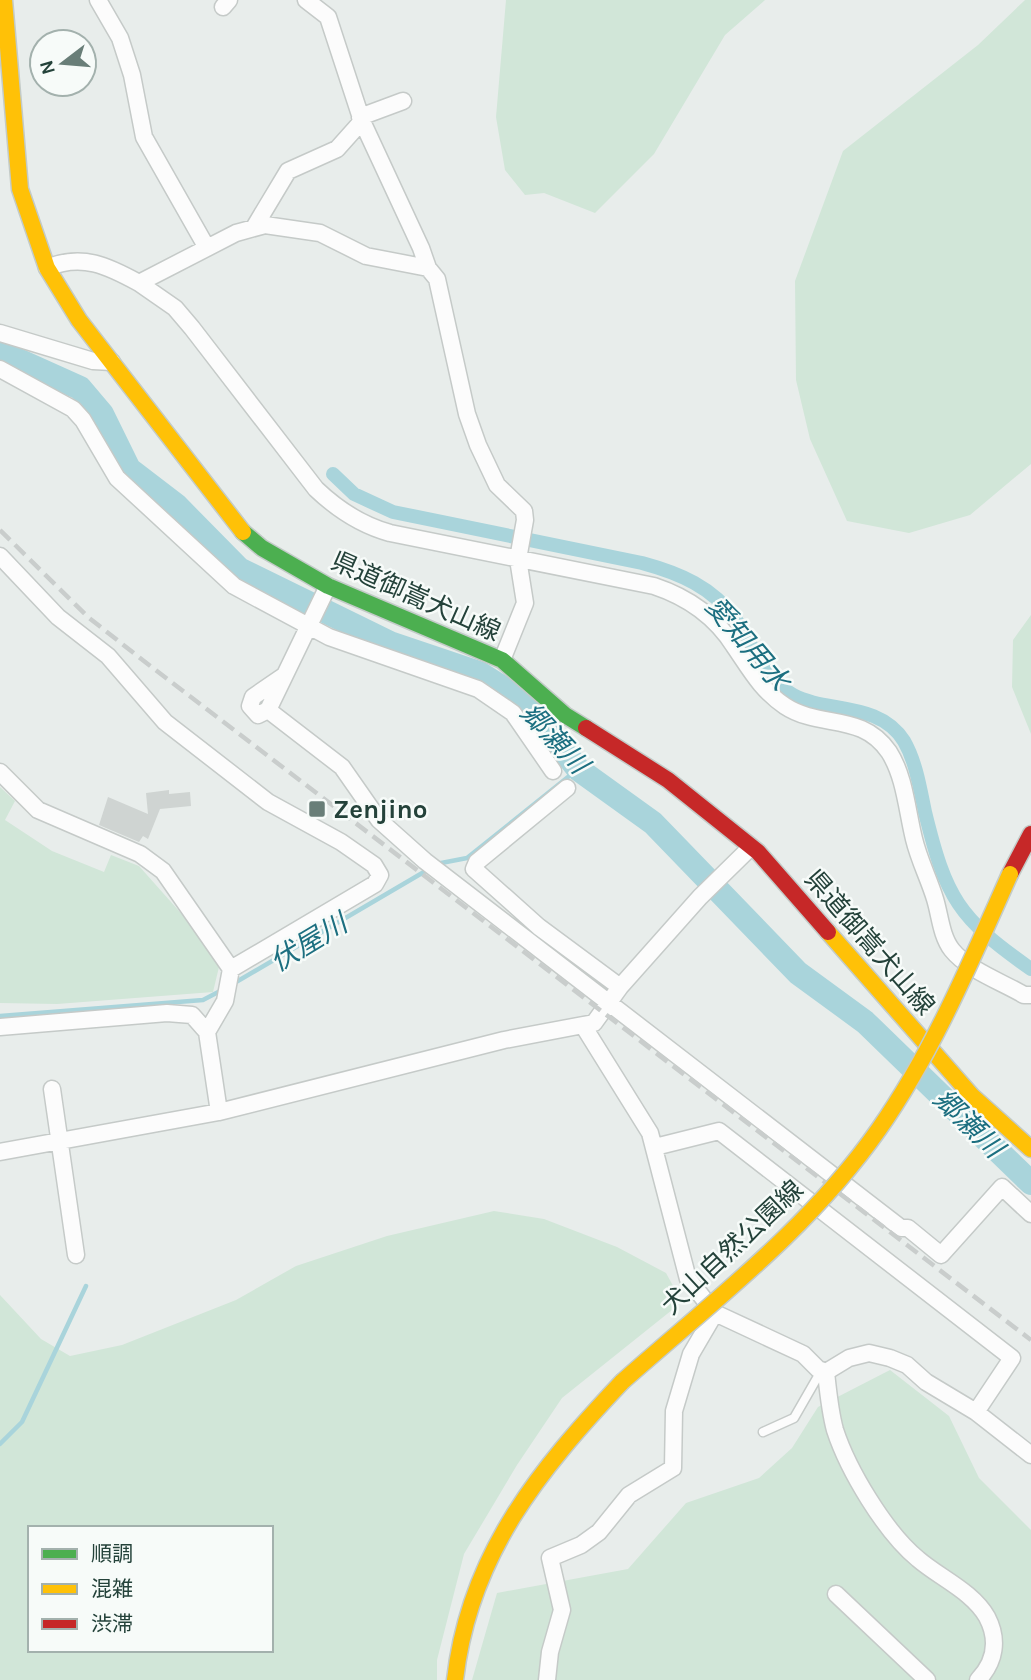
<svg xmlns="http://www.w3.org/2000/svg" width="1031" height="1680" font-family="Karla,'Noto Sans JP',sans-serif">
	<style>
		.green { fill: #d1e6d8; fill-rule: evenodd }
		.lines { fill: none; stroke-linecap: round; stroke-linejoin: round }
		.stream { stroke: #a9d4db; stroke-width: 4.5 }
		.canal { stroke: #a9d4db; stroke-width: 14 }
		.river { stroke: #a9d4db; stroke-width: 24 }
		.building { fill: #cfd4d2 }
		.lane-casing { stroke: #c5cac8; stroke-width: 11 }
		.street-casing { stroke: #c5cac8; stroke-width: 19 }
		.fast-casing { stroke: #c3cbc8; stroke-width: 19 }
		.slow-casing { stroke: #c3cbc8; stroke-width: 19 }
		.jam-casing { stroke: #c3cbc8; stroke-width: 19 }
		.lane { stroke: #fcfcfc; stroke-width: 8 }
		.street { stroke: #fcfcfc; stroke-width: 16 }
		.fast { stroke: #4caf50; stroke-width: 16 }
		.slow { stroke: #ffc107; stroke-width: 16 }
		.jam { stroke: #c62828; stroke-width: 16 }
		.rail { stroke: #c9cdcc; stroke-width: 4.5; stroke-dasharray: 14 7; stroke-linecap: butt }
		.slow-bridge-casing { stroke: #c3cbc8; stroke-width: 19; stroke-linecap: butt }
		.slow-bridge { stroke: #ffc107; stroke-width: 16 }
		.poi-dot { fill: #697e78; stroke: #f7fbf9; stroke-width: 2.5 }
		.labels { text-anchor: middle; stroke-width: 5; stroke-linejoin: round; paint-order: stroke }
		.street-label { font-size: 26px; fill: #24423a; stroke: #f7fbf9 }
		.poi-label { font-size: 26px; font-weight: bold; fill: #24423a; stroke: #f7fbf9; text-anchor: start }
		.water-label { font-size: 28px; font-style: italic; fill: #1c6f80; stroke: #f7fbf9 }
	</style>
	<rect width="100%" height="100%" fill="#e8edeb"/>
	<!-- green -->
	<path class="green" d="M 506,0 L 765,0 L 725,35 L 654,154 L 595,213 L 544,193 L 525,195 L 505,170 L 496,117 Z
		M 1025,0 L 1031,0 L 1031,464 L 970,515 L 909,533 L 847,521 L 810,439 L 796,380 L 795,281 L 843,151 L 978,45 Z
		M 1031,615 L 1031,734 L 1012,687 L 1013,640 Z
		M 0,787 L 15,801 L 5,820 L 52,851 L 104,872 L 111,855 L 139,866 L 187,920 L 219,967 L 213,992 L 57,1004 L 0,1003 Z
		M 494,1211 L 544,1219 L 617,1247 L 666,1273 L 682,1302 L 562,1398 L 517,1465 L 464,1554 L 437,1660 L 437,1680 L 0,1680 L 0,1295 L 41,1339 L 70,1356 L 122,1345 L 236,1300 L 296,1266 L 387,1236 ZM 30,1528 L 271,1528 L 271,1650 L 30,1650 Z
		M 890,1370 L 949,1416 L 979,1478 L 1031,1530 L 1031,1680 L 472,1680 L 497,1593 L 628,1569 L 686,1503 L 759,1478 L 792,1448 L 818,1407 Z"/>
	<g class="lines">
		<!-- stream -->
		<path class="stream" d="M 436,864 L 467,858 L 578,769
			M 231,985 L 429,869
			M 0,1016 L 203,1000 L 224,989
			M 0,1444 L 22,1422 L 86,1286"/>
		<!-- canal -->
		<path class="canal" d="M 333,474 L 354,494 L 393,512 L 642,563 C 679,573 713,587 736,620 C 753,645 764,679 793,695 C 826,713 879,701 904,741 C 916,762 920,788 925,812 C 946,898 958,918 1031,969"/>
		<!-- river -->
		<path class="river" d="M 0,352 L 80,388 L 102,414 L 129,469 L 176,505 L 239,569 L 390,643 L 479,673 L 525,702 L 578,769 L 653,823 L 798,973 L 865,1022 L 1031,1183"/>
	</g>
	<!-- building -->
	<path class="building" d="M 169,790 L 169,794 L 190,792 L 191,806 L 160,809 L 148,839 L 143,836 L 139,842 L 99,825 L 108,797 L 148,814 L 146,793 Z"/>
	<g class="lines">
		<!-- lane casing -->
		<g class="lane-casing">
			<path id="lane" d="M 763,1432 L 794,1418 L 817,1378 L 826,1372"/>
		</g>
		<!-- street casing -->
		<g class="street-casing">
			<path id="street" d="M 98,0 L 120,38 L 132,75 L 144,137 L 207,248
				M 306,0 L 328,17 L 362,121 L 421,248 L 428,268 L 437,279 L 467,414 L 478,445 L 497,485 L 524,511 L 525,520 L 518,559 L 525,603 L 502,660
				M 223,7 L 229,0
				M 360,117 L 403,101
				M 255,226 L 288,171 L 337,149 L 362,121
				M 47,268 C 82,253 108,266 139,283 L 236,233 L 265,225 L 320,233 L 366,256 L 428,268
				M 139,283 L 175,308 L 192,328 L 316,489 C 337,509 361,525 390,533 L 654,586 C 687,597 715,616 734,646 C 750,669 761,690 785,706 C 820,729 862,712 889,752 C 905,777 907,811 914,839 C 919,860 929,879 935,899 C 940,915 941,936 952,950 C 968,970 1002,982 1024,995 L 1031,995
				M 0,333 L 93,361 L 112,362
				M 0,369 L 73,409 L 83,420 L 117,478 L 234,586 L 329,637 L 478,689 L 513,713 L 553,771
				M 0,556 L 58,617 L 108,656 L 165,722 L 268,802 L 341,842 L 374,865 L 380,875 L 375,884 L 231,969
				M 282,677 L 253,697 L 250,706 L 258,715 L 268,710 L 328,586
				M 268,710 L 342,767 L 379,820 L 425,861 L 901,1228 L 908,1228 L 941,1255 L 1002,1187 L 1031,1214
				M 0,772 L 38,810 L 140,854 L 163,871 L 231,969 L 225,1001 L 207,1032
				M 567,788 L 477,862 L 474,869 L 539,927 L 620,987
				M 0,1027 L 167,1013 L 192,1015 L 207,1032 L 219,1112
				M 584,1027 L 650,1133 L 688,1279 L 715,1313 L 803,1354 L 818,1369 L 826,1372
				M 52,1089 L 76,1255
				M 655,1147 L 719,1131 L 1012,1358 L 976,1412
				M 0,1152 L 219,1112 L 504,1040 L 594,1023 L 620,987 L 700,897 L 751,847
				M 826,1372 C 828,1391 830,1412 835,1430 C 848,1470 885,1532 918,1559 C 940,1578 972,1591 987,1617 C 999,1640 995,1662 978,1680
				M 826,1372 L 849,1358 L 869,1353 L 890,1358 L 907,1365 L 926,1382 L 976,1412 L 1031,1455
				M 836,1594 L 927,1680
				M 547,1680 L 550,1652 L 562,1610 L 550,1558 L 581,1545 L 599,1532 L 629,1495 L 673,1468 L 674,1411 L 691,1354 L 715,1313"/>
		</g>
		<!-- fast casing -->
		<g class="fast-casing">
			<path id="fast" d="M 243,532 L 262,548 L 328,586 L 502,660 L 565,715 L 586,728"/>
		</g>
		<!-- slow casing -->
		<g class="slow-casing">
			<path id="slow" d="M 4,0 L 20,189 L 47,268 L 79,320 L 243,532
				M 828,932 L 972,1096 L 1031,1149
				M 455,1680 C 469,1555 539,1470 622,1382"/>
		</g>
		<!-- jam casing -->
		<g class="jam-casing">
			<path id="jam" d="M 586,728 L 668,780 L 758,852 L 828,932
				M 1010,874 L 1031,834"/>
		</g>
		<!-- lane -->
		<use href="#lane" class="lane"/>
		<!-- street -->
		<use href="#street" class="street"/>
		<!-- fast -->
		<use href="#fast" class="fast"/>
		<!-- slow -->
		<use href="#slow" class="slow"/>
		<!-- jam -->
		<use href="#jam" class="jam"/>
		<!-- rail -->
		<path class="rail" d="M 0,530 L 88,617 L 140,658 L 1031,1340"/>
		<!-- slow-bridge casing -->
		<g class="slow-bridge-casing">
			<path id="slow-bridge" d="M 622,1382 C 711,1303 810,1228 879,1129 C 934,1050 971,961 1010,874"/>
		</g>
		<!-- slow-bridge -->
		<use href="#slow-bridge" class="slow-bridge"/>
	</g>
	<!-- markers -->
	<rect class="poi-dot" x="308" y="800" width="18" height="18" rx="3.5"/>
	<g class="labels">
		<!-- street labels -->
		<g class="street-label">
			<text transform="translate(416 596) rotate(24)" y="9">県道御嵩犬山線</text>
			<text transform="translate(870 942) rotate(49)" y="9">県道御嵩犬山線</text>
			<text transform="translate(732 1247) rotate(-43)" y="9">犬山自然公園線</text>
		</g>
		<!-- poi labels -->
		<g class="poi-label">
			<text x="333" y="818">Zenjino</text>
		</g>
		<!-- water labels -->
		<g class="water-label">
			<text transform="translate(748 643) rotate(50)" y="10">愛知用水</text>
			<text transform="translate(555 738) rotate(47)" y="10">郷瀬川</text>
			<text transform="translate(308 942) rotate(-31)" y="10">伏屋川</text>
			<text transform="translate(969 1123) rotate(44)" y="10">郷瀬川</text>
		</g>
	</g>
	<!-- legend -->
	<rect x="28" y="1526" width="245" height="126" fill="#f7fbf9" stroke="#a3b1ad" stroke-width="2"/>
	<rect x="42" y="1549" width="35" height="10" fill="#4caf50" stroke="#a3b1ad" stroke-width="2"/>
	<text x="91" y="1561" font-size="21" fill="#24423a">順調</text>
	<rect x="42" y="1584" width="35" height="10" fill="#ffc107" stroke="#a3b1ad" stroke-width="2"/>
	<text x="91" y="1596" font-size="21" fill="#24423a">混雑</text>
	<rect x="42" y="1619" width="35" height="10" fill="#c62828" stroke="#a3b1ad" stroke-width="2"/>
	<text x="91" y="1631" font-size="21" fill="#24423a">渋滞</text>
	<!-- north arrow -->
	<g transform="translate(63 63) rotate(254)"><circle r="33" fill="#f7fbf9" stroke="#a3b1ad" stroke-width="2"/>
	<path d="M0-5L12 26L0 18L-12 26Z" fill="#697e78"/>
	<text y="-10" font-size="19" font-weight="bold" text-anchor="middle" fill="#24423a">N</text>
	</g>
</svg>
